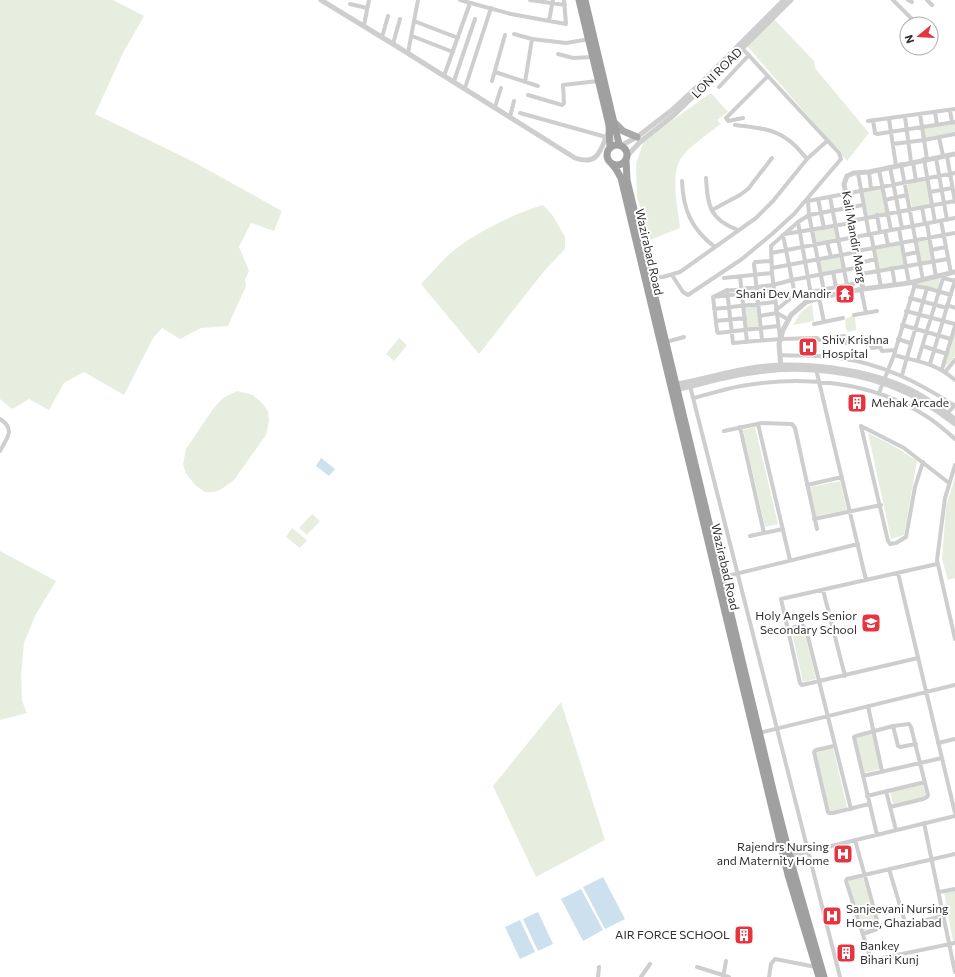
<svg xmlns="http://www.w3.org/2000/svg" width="955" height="977" font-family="Commissioner,sans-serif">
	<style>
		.green { fill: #e7eee0 }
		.water { fill: #cce0ed }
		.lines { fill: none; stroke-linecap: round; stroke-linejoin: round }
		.minor { stroke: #cecece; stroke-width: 4 }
		.tertiary { stroke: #cecece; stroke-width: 5 }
		.primary { stroke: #a9a9a9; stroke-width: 7 }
		.trunk { stroke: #a0a0a0; stroke-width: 7 }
		.labels { text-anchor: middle; stroke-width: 4; stroke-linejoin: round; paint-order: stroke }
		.street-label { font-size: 12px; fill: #313131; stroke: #fff }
		.poi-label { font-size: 12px; fill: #313131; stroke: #fff; text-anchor: end }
	</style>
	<rect width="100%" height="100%" fill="#fff"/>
	<!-- green -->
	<path class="green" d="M 0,0 L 113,0 L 144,16 L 123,53 L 95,114 L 190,160 L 282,211 L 274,231 L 251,223 L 239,247 L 249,271 L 245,280 L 246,286 L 228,326 L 201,328 L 180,339 L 162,328 L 153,338 L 124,395 L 84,372 L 64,383 L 49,410 L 29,399 L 12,409 L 0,399 Z
		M 773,18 L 814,61 L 815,68 L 869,133 L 847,161 L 747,46 Z
		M 711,93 L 728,112 L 717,120 L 721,124 C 709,133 684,150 679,162 C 671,180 678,209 680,228 L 650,240 L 637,197 L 636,164 L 644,140 Z
		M 955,123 L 955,132 L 925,138 L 923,128 Z
		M 927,179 L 931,204 L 912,208 L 907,183 Z
		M 881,188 L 886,213 L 867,216 L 862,191 Z
		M 543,205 L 553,216 L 565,237 L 565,249 L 545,270 L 479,354 L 421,284 C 432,273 442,260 453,251 C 475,233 515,213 543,205 Z
		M 836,227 L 838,239 L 816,243 L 814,231 Z
		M 929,240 L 933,261 L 920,263 L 917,242 Z
		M 901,244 L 905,265 L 879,270 L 875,249 Z
		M 841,257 L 844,269 L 822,273 L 819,261 Z
		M 940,278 L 938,290 L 917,286 L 917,282 Z
		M 812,304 L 814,321 L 793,325 L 801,312 Z
		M 756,305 L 759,328 L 747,329 L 745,307 Z
		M 852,316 L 855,317 L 856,330 L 848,332 L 846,329 L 845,319 Z
		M 955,330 L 955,357 L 944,368 Z
		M 399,338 L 407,345 L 394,361 L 386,354 Z
		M 237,391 L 253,395 L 264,405 L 268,412 L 269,421 L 266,435 L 234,480 L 220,490 L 214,492 L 205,492 L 195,485 L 186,473 L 183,464 L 186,449 L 213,409 L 223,398 Z
		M 755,427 L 778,524 L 765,527 L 743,430 Z
		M 868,433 L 894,446 L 917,461 L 904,535 L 891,539 Z
		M 955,477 L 955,578 L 948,580 L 942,559 L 946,507 Z
		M 840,481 L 847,510 L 816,516 L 810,487 Z
		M 312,514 L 320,521 L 307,535 L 299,528 Z
		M 292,528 L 307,540 L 300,548 L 286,537 Z
		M 0,551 L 56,581 L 35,616 L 24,643 L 21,676 L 22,701 L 27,713 L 0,720 Z
		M 803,626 L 816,679 L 803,682 L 791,629 Z
		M 561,702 L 605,840 L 536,877 L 493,786 Z
		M 872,732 L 880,769 L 864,773 L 855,736 Z
		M 833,747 L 847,807 L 830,812 L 815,751 Z
		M 923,784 L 926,797 L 893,804 L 890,791 Z
		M 862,875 L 878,928 L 864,932 L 847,878 Z
		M 955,890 L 955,941 L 953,941 L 944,892 Z"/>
	<!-- water -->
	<path class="water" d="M 321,458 L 335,469 L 329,476 L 316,466 Z
		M 603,877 L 625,919 L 605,929 L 583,887 Z
		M 581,889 L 603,930 L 583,941 L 561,899 Z
		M 538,912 L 553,944 L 538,951 L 523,919 Z
		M 520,920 L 535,952 L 520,959 L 505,927 Z"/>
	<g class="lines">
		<!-- minor -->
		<path class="minor" d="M 460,0 L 511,14 L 566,24 L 564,0
			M 530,0 L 565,5
			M 893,0 L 917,24
			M 908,0 L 912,2
			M 927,0 L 932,5
			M 350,4 L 367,8
			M 414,21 L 458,38
			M 549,21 L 553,0
			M 364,25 L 369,0
			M 514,34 L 532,39 L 566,43 L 590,39
			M 412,36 L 453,52
			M 382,37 L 388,16
			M 931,37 L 931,38
			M 393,44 L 400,19
			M 408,53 L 418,0
			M 558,54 L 573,58 L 593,57
			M 495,72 L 538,86
			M 444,76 L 470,3
			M 454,81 L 475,19
			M 492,81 L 505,35
			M 525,82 L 532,39
			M 719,87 L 749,55
			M 465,88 L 491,8
			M 528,95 L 562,105 L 564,103 L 563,85 L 598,81
			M 495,107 L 501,88
			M 950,110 L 952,123
			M 935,112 L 937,125
			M 520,113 L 606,137
			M 920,114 L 927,159
			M 510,117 L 514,101
			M 905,117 L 911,162
			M 743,118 L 728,121 L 726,118 L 768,76
			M 889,119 L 896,166
			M 873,120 L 875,133 L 877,134 L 955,122
			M 868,121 L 955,109
			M 735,125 C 752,127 772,128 787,139 C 795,144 801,152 807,159
			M 939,137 L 943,156
			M 893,144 L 924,140 L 955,134
			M 947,156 L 955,202
			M 936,158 L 947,220
			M 924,159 L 935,222
			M 913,162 L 916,181
			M 901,164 L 923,280
			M 890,167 L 902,228
			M 879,170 L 891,230
			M 869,172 L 871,189
			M 858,173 L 869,234
			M 706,178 C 708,206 709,219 738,230
			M 682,181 C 683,210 692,230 715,247
			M 930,192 L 952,188
			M 830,197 L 847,285
			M 818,199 L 824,228
			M 885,200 L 907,195
			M 922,207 L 925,224
			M 712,210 L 740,195 L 748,189 L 772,158
			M 877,215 L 880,232
			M 851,221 L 955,201
			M 941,221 L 951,273
			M 927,224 L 936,277
			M 899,229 L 909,283
			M 885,231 L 888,245
			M 785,234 L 851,223
			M 871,234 L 881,287
			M 827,242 L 831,257
			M 931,250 L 946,247
			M 857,251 L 955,233
			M 771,253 L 955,218
			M 904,255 L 918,252
			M 859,263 L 876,259
			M 772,268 L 857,252
			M 892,268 L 895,285
			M 833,272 L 836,287
			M 861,274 L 948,259
			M 672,275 L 683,292 L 688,295 L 742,259 L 772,234 L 794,214 L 841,159 L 839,153 L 742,48
			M 740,276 L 747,342
			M 650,278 L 663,277 L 680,272 L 756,218 L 773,201 L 807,159 L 827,141
			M 724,278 L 772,273
			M 943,278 L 955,281
			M 914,286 L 927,288 L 951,295
			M 861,289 L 866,313
			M 727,290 L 733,343 L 780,339 L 817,338 L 819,340 L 844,336 L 846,343 L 857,340 L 858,343 L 870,343 L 872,348 L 880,347 L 882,351 L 895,350
			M 811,292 L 862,282
			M 825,296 L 809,215 L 808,201 L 955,173
			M 713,297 L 774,290
			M 819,298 L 824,322
			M 910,298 L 947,308
			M 812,300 L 798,222 L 809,215 L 863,205
			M 947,305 L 955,308
			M 714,309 L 775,302
			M 776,310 L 795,295 L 783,235
			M 906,311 L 955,324
			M 854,315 L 877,311
			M 759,316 L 777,313 L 789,320
			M 716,321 L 745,318
			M 814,324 L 843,318
			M 902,325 L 951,339
			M 778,326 L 718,333 L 717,331 L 713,297 L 725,291 L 773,285 L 792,280 L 860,267
			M 780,338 L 772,273 L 771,246 L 798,222
			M 898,339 L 910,343
			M 762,340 L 754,264 L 755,262 L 771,261
			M 666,342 L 684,337
			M 923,346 L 947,354
			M 780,355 C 799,356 819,355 839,358 C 883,364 918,382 955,406
			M 894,355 C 919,362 934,362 955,380
			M 918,360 L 944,275
			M 930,364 L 955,280
			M 816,369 L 866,580
			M 942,369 L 955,326
			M 945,372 L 955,360
			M 902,375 L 927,288
			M 690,386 L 840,977
			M 879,393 L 894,355 L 916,281
			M 694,398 C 709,394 725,389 741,386 C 803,375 872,381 926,416 C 936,422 946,431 955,439
			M 946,415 L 955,405
			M 0,419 C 16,429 7,438 0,451
			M 758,424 L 790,560
			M 861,426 L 888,541 L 890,544 L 896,543 L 906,537 L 915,487 L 923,462
			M 861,426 L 904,448 L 949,483
			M 740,427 L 764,533 L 783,529
			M 724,431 L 762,423 L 792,424 L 795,428 L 817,529
			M 955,465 L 945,498 L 937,560 L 955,639
			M 807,485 L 842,477
			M 814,519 L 881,505
			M 750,536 L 764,533
			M 898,573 L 955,813
			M 723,577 L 858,544
			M 823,590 L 845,676
			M 788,629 L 802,625 L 806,629 L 851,809
			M 918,658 L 802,685 L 800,683 L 781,599 L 937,564
			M 868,706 L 882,771
			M 893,726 L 898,746 L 900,747 L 916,744
			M 759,733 L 955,685
			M 938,743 L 955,739
			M 834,746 L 816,750 L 814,752 L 828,812 L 829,813 L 833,813 L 869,804
			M 863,776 L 942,758
			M 886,791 L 896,830
			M 867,796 L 925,782
			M 924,823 L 955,972
			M 877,835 L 854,737 L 856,736 L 893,726 L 909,724 L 911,727 L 928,795 L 927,797 L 923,799 L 890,807
			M 855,840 L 879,927 L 877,929 L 863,934
			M 955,854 L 847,879 L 846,881 L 870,957 L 873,960 L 955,943
			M 790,856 L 955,816
			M 889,869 L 904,919 L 907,923 L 913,923 L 943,916
			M 939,892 L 955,889
			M 697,967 L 729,977
			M 598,977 L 599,967
			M 641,977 L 650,964
			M 723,977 L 726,961
			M 769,977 L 771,964 L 775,959 L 816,967"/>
		<!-- tertiary -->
		<path class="tertiary" d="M 321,0 L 393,44 L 575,158 C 599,166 600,150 608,133
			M 622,145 L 637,137 L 672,110 L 700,84 L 784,0
			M 627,156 L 640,142 L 674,115 L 702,88 L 791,0
			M 863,289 L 844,184 L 847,176 L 854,173 L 869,172 L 955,154
			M 781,368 L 779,344 L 783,330 L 791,315 L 806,302 L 827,296 L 863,289 L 909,283 L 955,272
			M 673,385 C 701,380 729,371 757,367 C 803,361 867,369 909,389 C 926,397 940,408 955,419
			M 675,390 C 702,384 730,375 758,372 C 805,365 864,372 907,393 C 924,401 940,413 955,424"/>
		<!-- primary -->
		<path class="primary" d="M 613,121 L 623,131 L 637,137"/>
		<!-- trunk -->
		<path class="trunk" d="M 579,0 L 609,125 L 610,147
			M 585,0 L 619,144
			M607 155a10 10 0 1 1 20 0a10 10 0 1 1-20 0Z
			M 626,160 L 627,180 L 774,794 L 795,876 L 824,977
			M 611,163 L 616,169 L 621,178 L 788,875 L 819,977"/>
	</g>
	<!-- icons -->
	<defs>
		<g id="temple-square" transform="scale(1)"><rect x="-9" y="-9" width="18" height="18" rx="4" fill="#e73441" stroke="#fff"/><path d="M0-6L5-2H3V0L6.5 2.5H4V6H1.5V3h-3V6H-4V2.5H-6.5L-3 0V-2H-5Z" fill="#fff"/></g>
		<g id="hospital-square" transform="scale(1)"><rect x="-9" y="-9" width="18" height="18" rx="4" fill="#e73441" stroke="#fff"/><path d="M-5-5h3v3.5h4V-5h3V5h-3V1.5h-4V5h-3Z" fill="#fff"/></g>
		<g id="building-square" transform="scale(1)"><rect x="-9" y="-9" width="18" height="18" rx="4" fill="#e73441" stroke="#fff"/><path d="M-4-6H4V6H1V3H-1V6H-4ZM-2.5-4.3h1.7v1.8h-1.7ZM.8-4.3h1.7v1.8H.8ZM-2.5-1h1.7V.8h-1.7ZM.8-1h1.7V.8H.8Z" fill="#fff"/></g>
		<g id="school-square" transform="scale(1)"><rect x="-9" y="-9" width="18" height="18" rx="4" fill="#e73441" stroke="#fff"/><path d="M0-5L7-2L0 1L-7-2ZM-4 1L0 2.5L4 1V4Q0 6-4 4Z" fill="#fff"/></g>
	</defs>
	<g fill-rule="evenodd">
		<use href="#temple-square" x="845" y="294"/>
		<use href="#hospital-square" x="808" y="347"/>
		<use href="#building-square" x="857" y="403"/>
		<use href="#school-square" x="871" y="623"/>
		<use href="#hospital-square" x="843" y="854"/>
		<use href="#hospital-square" x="832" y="916"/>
		<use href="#building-square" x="744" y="935"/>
		<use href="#building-square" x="846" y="953"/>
	</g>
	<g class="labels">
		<!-- street labels -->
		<g class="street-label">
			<text transform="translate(717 73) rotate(-45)" y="4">LONI ROAD</text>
			<text transform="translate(854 237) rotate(80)" y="4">Kali Mandir Marg</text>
			<text transform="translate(649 252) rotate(77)" y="4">Wazirabad Road</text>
			<text transform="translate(725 567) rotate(77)" y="4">Wazirabad Road</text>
		</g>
		<!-- poi labels -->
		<g class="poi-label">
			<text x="831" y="298">Shani Dev Mandir</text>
			<text x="822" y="344" text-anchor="start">Shiv Krishna<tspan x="822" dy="14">Hospital</tspan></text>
			<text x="871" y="407" text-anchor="start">Mehak Arcade</text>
			<text x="857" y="620">Holy Angels Senior<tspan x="857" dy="14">Secondary School</tspan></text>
			<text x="829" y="851">Rajendrs Nursing<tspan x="829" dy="14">and Maternity Home</tspan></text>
			<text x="846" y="913" text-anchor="start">Sanjeevani Nursing<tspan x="846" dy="14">Home, Ghaziabad</tspan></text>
			<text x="730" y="939">AIR FORCE SCHOOL</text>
			<text x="860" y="950" text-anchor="start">Bankey<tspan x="860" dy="14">Bihari Kunj</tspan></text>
		</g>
	</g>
	<!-- north arrow -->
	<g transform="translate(919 36) rotate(252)"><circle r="19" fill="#ffffff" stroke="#adadad"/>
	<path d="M0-3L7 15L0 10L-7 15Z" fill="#e73441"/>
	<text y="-6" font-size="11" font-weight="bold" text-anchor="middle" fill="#313131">N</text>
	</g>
</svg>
